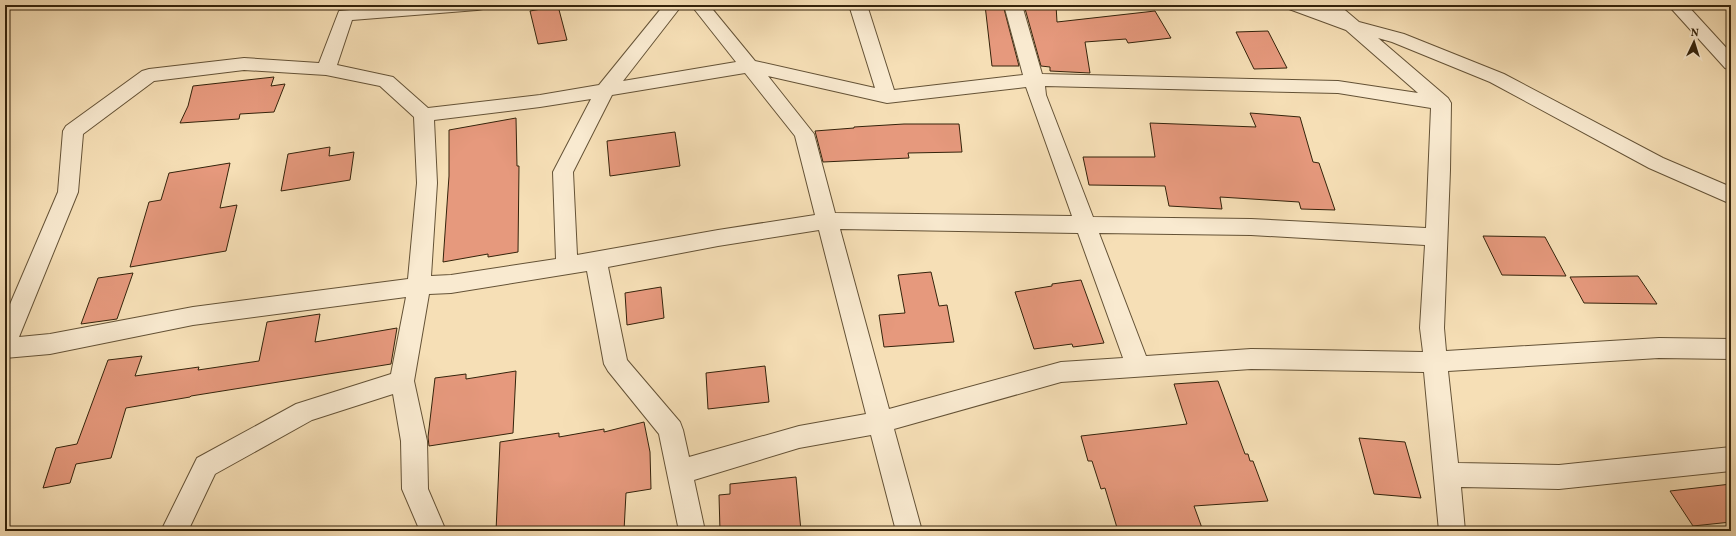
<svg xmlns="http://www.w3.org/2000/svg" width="1736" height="536" font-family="Vollkorn,serif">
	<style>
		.building { fill: #e6997d; stroke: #34230b }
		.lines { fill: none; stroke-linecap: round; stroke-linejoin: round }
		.minor-casing { stroke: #645236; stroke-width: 2 }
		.minor { fill: #f9ead0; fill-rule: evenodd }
	</style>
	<rect width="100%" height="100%" fill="#f6dfb6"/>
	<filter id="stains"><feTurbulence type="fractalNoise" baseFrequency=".005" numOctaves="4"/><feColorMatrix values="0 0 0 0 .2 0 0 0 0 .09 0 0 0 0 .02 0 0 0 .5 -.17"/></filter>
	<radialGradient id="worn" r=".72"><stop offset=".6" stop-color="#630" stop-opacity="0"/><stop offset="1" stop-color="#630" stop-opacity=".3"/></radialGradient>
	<!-- building -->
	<path class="building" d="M 985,5 L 1003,5 L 1019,66 L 992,66 Z
		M 1024,5 L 1056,5 L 1057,22 L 1155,11 L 1171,38 L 1128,43 L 1126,39 L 1085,42 L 1090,73 L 1050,71 L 1050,67 L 1041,66 Z
		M 558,6 L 567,40 L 538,44 L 530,11 Z
		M 1268,31 L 1287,68 L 1254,69 L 1236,32 Z
		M 274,77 L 271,86 L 285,84 L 274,112 L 240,114 L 239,119 L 180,123 L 188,106 L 193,86 Z
		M 1250,113 L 1300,117 L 1313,162 L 1319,163 L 1335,210 L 1301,209 L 1299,202 L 1220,197 L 1222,209 L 1169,206 L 1165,186 L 1089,185 L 1083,157 L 1155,157 L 1150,123 L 1256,127 Z
		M 516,118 L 517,166 L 519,166 L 518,252 L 488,257 L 488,254 L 443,262 L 449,176 L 449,130 Z
		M 904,124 L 959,124 L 962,152 L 908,153 L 909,158 L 823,162 L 815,131 L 854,128 L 854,127 Z
		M 675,132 L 680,166 L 610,176 L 607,141 Z
		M 330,147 L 329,156 L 354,152 L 350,180 L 281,191 L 288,154 Z
		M 230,163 L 220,208 L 237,205 L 226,251 L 130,267 L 149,202 L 161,200 L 169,173 Z
		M 1483,236 L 1545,237 L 1566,276 L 1502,275 Z
		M 931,272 L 939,306 L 947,305 L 954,342 L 884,347 L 879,315 L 905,313 L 898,275 Z
		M 133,273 L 117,319 L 81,324 L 98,278 Z
		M 1638,276 L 1657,304 L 1584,303 L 1570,277 Z
		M 1081,280 L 1104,343 L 1073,347 L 1072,344 L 1034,349 L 1015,292 L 1052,286 L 1052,284 Z
		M 661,287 L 664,318 L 627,325 L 625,293 Z
		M 320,314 L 315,342 L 397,328 L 391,364 L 191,396 L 190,397 L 126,408 L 111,458 L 76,464 L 70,483 L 43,488 L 56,448 L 77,444 L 108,360 L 142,356 L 135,376 L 199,367 L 198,370 L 259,361 L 267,322 Z
		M 765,366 L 769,402 L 708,409 L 706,373 Z
		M 516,371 L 513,433 L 429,446 L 428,437 L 435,378 L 466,374 L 466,379 Z
		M 1218,381 L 1245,454 L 1248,454 L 1250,461 L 1253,461 L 1268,501 L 1194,506 L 1202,528 L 1180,531 L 1118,531 L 1105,488 L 1101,489 L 1092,461 L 1088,461 L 1081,436 L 1187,424 L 1174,384 Z
		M 644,422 L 650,452 L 651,489 L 626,493 L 624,531 L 496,531 L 500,442 L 559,433 L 559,437 L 604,429 L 604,432 Z
		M 1359,438 L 1405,442 L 1421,498 L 1374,494 Z
		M 796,477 L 801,531 L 720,531 L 719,495 L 730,494 L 730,484 Z
		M 1731,484 L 1731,522 L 1693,526 L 1670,491 Z"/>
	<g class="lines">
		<!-- minor casing -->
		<g class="minor-casing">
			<path id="minor" d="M 406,5 L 486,5 L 483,9 L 477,10 L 352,20 L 337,65 L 393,77 L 428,108 L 540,95 L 599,85 L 664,5 L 682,5 L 623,81 L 736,62 L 691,5 L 709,5 L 755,61 L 875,88 L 849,5 L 867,5 L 894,90 L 1023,75 L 1004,5 L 1022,5 L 1042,74 L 1338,81 L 1418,93 L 1346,30 L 1289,9 L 1286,5 L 1311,5 L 1322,9 L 1319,5 L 1339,5 L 1359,22 L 1404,34 L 1504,74 L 1663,158 L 1731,187 L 1731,204 L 1649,168 L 1490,82 L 1392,42 L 1378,38 L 1448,98 L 1451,103 L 1450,170 L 1444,328 L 1446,351 L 1659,338 L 1731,339 L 1731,359 L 1659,358 L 1448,371 L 1458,463 L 1559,465 L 1731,447 L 1731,471 L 1559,489 L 1461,487 L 1465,531 L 1439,531 L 1424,372 L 1251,369 L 1061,382 L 894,429 L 922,531 L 896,531 L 871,435 L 799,448 L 694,480 L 705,531 L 679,531 L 659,434 L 608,371 L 604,364 L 587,271 L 451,293 L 429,294 L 414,381 L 427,441 L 428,489 L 446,531 L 420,531 L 402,489 L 401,441 L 393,394 L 312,420 L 215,474 L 188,531 L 161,531 L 197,458 L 296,404 L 391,374 L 406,297 L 193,325 L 50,354 L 5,358 L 5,316 L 58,192 L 63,131 L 66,126 L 142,71 L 149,69 L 244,58 L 319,63 L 339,11 ZM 244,70 L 326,75 L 380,86 L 414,117 L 417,183 L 408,279 L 193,307 L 50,334 L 19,337 L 78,192 L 83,134 L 154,81 ZM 745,73 L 795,136 L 815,215 L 718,230 L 577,255 L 573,172 L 612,95 ZM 768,76 L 887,103 L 1026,87 L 1072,216 L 835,213 L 814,134 ZM 1045,86 L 1338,93 L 1431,108 L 1426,228 L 1251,219 L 1093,217 L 1046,95 ZM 591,99 L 553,172 L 556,259 L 451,275 L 431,276 L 437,183 L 434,120 L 540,107 ZM 840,229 L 1078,233 L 1123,358 L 1061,362 L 889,409 ZM 819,230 L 866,414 L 799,426 L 689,457 L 683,430 L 680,422 L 627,360 L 608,267 L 718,246 ZM 1099,233 L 1251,235 L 1425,245 L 1420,328 L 1423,352 L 1251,349 L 1146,356 Z
				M 1668,5 L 1687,5 L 1731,53 L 1731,70 L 1725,68 Z"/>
		</g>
		<!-- minor -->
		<use href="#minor" class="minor"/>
	</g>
	<!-- margin -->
	<rect width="1736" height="536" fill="none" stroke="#f6dfb6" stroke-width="20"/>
	<rect x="6" y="6" width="1724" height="524" fill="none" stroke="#34230b" stroke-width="2"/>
	<rect x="10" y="10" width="1716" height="516" fill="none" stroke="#34230b"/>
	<!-- north arrow -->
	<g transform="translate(1694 42) rotate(4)" stroke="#f9ead0" stroke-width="3" paint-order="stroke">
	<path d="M0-3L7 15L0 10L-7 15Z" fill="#34230b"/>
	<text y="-6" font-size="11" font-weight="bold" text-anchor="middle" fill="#34230b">N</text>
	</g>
	<rect width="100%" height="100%" filter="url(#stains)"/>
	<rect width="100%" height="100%" fill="url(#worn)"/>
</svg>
